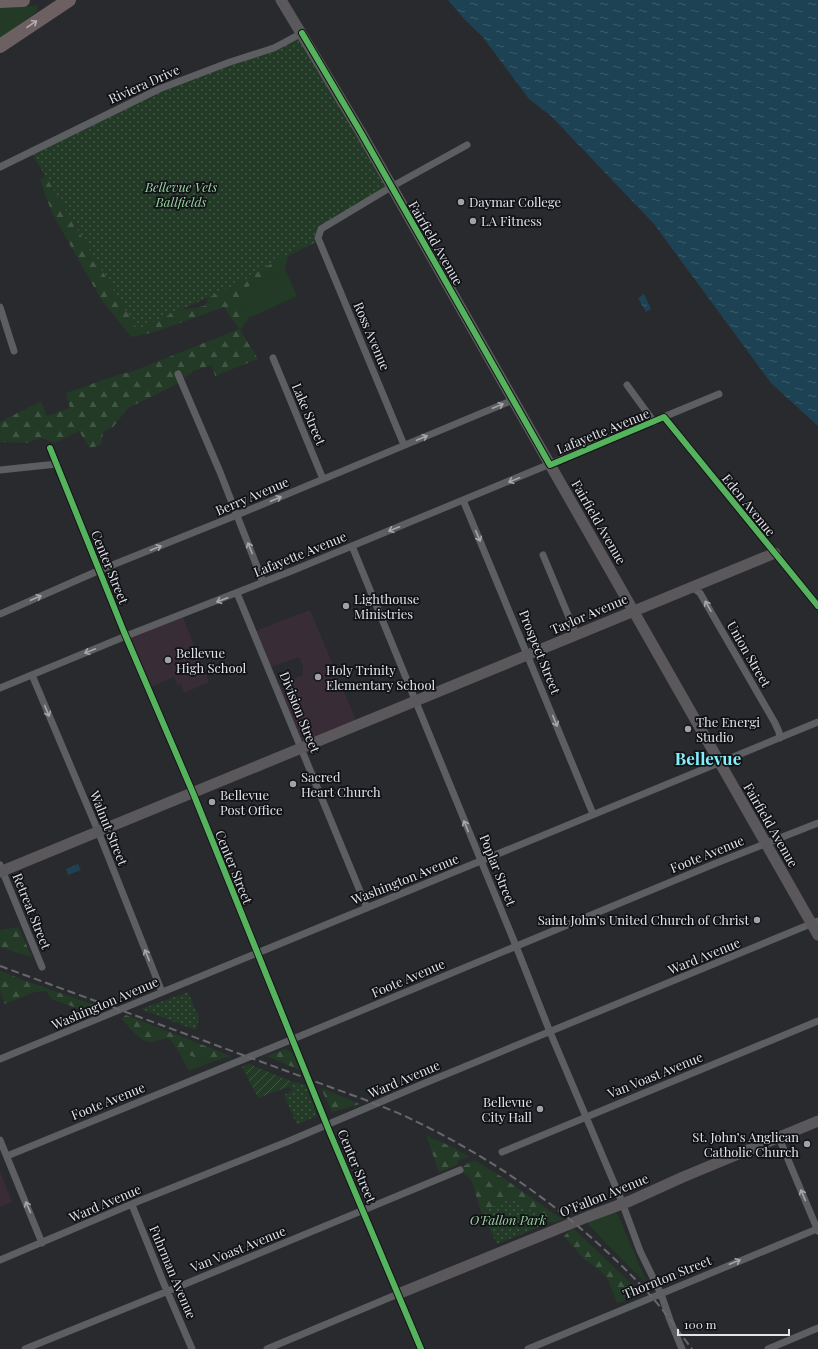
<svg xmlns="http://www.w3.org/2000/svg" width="818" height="1349" font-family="'Playfair Display',serif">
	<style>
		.education { fill: #382c37 }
		.grass { fill: #223a26 }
		.forest { fill: url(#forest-firs) }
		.park { fill: url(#park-dots) }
		.garden { fill: url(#garden-furrows) }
		.water { fill: url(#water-ripples) }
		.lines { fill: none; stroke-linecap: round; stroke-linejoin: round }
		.street { stroke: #5d5e61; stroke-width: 7 }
		.secondary { stroke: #5b585b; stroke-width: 11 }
		.highway { stroke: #6d6062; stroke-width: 14 }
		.rail { stroke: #67686a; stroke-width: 2; stroke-dasharray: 8 4; stroke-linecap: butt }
		.cycleway-casing { stroke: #111216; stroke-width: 8 }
		.cycleway { stroke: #56b35d; stroke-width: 6 }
		.oneway { stroke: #b3afb2 }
		.oneway2 { stroke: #a6a7ab }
		.poi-dot { fill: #a1a2a7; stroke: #111216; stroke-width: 1.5 }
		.labels { text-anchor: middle; stroke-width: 3.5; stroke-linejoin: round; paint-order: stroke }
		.street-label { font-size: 13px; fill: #e1e3e8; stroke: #111216 }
		.park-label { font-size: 13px; font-style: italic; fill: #99d0a0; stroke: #111216 }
		.poi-label { font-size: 13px; fill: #e1e3e8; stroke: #111216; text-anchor: start }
		.district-label { font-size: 17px; font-weight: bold; fill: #84effa; stroke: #111216 }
	</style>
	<defs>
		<pattern id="forest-firs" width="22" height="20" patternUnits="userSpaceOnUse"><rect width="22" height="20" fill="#223a26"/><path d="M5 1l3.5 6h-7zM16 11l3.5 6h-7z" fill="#425646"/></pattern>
		<pattern id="park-dots" width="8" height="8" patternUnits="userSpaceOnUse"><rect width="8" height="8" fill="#223a26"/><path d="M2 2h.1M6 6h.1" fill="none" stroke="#425646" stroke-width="1.8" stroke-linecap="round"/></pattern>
		<pattern id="garden-furrows" width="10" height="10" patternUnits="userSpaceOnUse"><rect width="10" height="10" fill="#223a26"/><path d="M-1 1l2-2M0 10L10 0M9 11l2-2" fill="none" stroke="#425646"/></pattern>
		<pattern id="water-ripples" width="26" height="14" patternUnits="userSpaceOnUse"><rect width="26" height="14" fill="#1c4254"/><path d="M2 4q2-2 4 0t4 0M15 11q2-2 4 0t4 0" fill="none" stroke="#3d5d6d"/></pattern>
	</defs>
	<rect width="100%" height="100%" fill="#292a2e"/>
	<!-- education -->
	<path class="education" d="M 310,610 L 358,725 L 301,748 L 276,686 L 303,675 L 303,666 L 299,657 L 268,668 L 253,632 Z
		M 182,615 L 209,682 L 184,693 L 181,684 L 178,685 L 174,677 L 148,688 L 126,636 Z
		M 0,1171 L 12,1202 L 0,1207 Z"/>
	<!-- grass -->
	<path class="grass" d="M 38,5 L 37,11 L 0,40 L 0,8 L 14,8 Z
		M 285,269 L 297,296 L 249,318 L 237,292 Z
		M 178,1051 L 197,1058 L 215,1061 L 189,1071 Z
		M 615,1211 L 618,1215 L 647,1283 L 629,1267 L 587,1223 Z"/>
	<!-- forest -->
	<path class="forest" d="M 81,144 L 146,316 L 205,306 L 216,280 L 316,229 L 316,242 L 288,256 L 285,269 L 237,292 L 249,318 L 240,330 L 258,359 L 215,376 L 212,365 L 193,371 L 175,385 L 128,408 L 113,427 L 103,432 L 101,445 L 90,448 L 79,431 L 55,443 L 41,438 L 26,443 L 0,442 L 0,422 L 41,401 L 47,416 L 70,408 L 66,393 L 120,374 L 131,372 L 239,329 L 224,307 L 155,332 L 131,337 L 101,299 L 74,252 L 52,213 L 40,180 Z
		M 18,927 L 32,957 L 0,947 L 0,930 Z
		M 0,971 L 26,981 L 106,1009 L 91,1013 L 51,999 L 46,991 L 35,992 L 5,1004 L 0,991 Z
		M 126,1015 L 231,1056 L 215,1061 L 197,1058 L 178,1051 L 171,1040 L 167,1038 C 161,1039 154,1043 148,1042 C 139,1040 128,1025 121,1019 Z
		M 286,1049 L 292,1053 L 300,1070 L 266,1056 Z
		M 321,1088 L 360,1104 L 332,1112 Z
		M 426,1135 L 454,1148 L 470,1157 L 459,1160 L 457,1165 L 439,1172 Z
		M 474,1160 L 502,1177 L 563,1220 L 549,1223 L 513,1198 L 481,1212 L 472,1182 L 466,1174 L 464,1175 L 462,1167 Z
		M 573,1228 L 634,1286 L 637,1293 L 636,1296 L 617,1303 L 608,1280 L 600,1270 L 584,1259 L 564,1236 Z"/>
	<!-- park -->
	<path class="park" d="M 302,33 L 391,187 L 321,229 L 318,236 L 232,287 L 137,329 L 31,152 L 181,80 Z
		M 188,992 L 199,1018 L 196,1030 L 141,1009 Z
		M 293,1082 L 306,1085 L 317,1116 L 297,1125 L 284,1095 L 291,1091 L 292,1089 L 288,1087 Z
		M 513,1198 L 549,1223 L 497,1244 L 481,1212 Z"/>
	<!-- garden -->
	<path class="garden" d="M 249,1064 L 293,1082 L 288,1087 L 258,1098 L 242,1067 Z"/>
	<!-- water -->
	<path class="water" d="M 448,0 L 818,0 L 818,426 L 771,383 L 654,224 L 551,116 L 529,99 L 482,36 L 465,20 Z
		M 644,294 L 651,309 L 646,312 L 638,298 Z
		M 78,864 L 81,870 L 68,875 L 66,869 Z"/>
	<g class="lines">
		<!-- street -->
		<path class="street" d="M 0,167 L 159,89 L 230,62 L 274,48 L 302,33
			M 0,307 L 14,351
			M 273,358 L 323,479
			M 178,374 L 220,472 L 263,582
			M 627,385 L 654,422
			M 664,417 L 818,606
			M 404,445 L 318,238 L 321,229 L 391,187 L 467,145
			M 50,448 L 124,632 L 193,793 L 330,1133 L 421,1349
			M 0,470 L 57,464
			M 463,500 L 593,814
			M 352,546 L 516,946 L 550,1032 L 620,1197 L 640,1251 L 661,1294 L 670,1320 L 682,1349
			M 543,555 L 576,634
			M 692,587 L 700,593 L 775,723 L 779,732 L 780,738
			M 237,593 L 367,908
			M 0,614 L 100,570 L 237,515 L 513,400
			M 32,675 L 98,831 L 162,992
			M 0,688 L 126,636 L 294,570 L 719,394
			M 0,865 L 42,967
			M 0,1059 L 818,722
			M 779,1138 L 818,1231
			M 0,1140 L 42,1243
			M 502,1152 L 818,1021
			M 7,1156 L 293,1039 L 714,864 L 818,823
			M 132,1205 L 164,1284 L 192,1349
			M 0,1260 L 139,1201 L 289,1141 L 425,1083 L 818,921
			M 25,1349 L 178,1287 L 460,1170
			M 267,1349 L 398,1294
			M 528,1349 L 817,1229
			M 768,1349 L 818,1328"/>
		<!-- secondary -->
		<path class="secondary" d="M 281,0 L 360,131 L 818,935
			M 0,872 L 775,553
			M 398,1294 L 587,1217 L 630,1201 L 683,1177 L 818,1121"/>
		<!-- highway -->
		<path class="highway" d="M 0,1 L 23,0
			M 0,46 L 69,0"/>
		<!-- rail -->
		<path class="rail" d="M 0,966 L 363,1099 C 380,1106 397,1112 413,1120 C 503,1163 584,1223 651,1296 C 666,1313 679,1332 692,1349"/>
		<!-- cycleway casing -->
		<g class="cycleway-casing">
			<path id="cycleway" d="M 302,33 L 360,131 L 550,465 L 664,417 L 818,606
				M 50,448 L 124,632 L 193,793 L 330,1133 L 421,1349"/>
		</g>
		<!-- cycleway -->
		<use href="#cycleway" class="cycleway"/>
	</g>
	<!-- one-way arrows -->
	<defs><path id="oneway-shaft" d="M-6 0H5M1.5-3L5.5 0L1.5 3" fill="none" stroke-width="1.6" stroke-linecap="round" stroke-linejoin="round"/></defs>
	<use class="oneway" href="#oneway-shaft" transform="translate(32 24) rotate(-34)"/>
	<g class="oneway2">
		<use href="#oneway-shaft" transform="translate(498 406) rotate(-22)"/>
		<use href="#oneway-shaft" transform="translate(422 438) rotate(-23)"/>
		<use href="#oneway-shaft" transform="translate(514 480) rotate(158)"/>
		<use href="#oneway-shaft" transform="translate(276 499) rotate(-23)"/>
		<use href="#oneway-shaft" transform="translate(394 529) rotate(158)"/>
		<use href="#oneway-shaft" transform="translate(478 536) rotate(67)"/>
		<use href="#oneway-shaft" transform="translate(156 548) rotate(-22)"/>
		<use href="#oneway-shaft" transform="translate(250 548) rotate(-112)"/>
		<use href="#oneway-shaft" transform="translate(36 598) rotate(-23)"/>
		<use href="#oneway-shaft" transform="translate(222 600) rotate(159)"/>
		<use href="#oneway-shaft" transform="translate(708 606) rotate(-120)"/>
		<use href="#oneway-shaft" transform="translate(90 651) rotate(158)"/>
		<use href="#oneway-shaft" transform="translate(47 711) rotate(68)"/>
		<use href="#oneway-shaft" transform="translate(555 721) rotate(68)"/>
		<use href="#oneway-shaft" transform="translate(466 826) rotate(-112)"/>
		<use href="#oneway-shaft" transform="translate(147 955) rotate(-112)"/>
		<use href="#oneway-shaft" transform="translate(803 1195) rotate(-113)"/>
		<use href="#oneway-shaft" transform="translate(28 1207) rotate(-114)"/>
		<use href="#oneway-shaft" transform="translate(735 1262) rotate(-22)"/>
	</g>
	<!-- markers -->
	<g class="poi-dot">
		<circle cx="461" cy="202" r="4"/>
		<circle cx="473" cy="221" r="4"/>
		<circle cx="346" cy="606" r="4"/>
		<circle cx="168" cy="660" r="4"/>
		<circle cx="318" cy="677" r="4"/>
		<circle cx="688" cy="729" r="4"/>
		<circle cx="293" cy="784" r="4"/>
		<circle cx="212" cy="802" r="4"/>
		<circle cx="757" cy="920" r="4"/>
		<circle cx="540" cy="1109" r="4"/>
		<circle cx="807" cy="1144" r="4"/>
	</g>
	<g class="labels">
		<!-- street labels -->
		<g class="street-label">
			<text transform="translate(144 84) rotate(-24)" y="5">Riviera Drive</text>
			<text transform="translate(436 243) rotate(60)" y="5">Fairfield Avenue</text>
			<text transform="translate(372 336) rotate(67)" y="5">Ross Avenue</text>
			<text transform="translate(309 414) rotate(67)" y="5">Lake Street</text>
			<text transform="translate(603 431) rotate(-22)" y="5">Lafayette Avenue</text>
			<text transform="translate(252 496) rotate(-23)" y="5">Berry Avenue</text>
			<text transform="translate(749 505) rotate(51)" y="5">Eden Avenue</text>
			<text transform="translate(599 522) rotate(60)" y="5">Fairfield Avenue</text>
			<text transform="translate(300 554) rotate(-22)" y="5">Lafayette Avenue</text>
			<text transform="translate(110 567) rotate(68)" y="5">Center Street</text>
			<text transform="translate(589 614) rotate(-23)" y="5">Taylor Avenue</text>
			<text transform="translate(540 652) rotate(68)" y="5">Prospect Street</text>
			<text transform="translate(749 654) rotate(60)" y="5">Union Street</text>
			<text transform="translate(300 712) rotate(68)" y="5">Division Street</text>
			<text transform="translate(771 825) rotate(60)" y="5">Fairfield Avenue</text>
			<text transform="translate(109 828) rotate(68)" y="5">Walnut Street</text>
			<text transform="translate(707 854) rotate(-22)" y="5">Foote Avenue</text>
			<text transform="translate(234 867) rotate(68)" y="5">Center Street</text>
			<text transform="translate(498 870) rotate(68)" y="5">Poplar Street</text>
			<text transform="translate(405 879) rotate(-22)" y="5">Washington Avenue</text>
			<text transform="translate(32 911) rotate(68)" y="5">Retreat Street</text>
			<text transform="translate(704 956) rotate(-22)" y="5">Ward Avenue</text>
			<text transform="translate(408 978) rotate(-23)" y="5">Foote Avenue</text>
			<text transform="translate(105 1003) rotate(-23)" y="5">Washington Avenue</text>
			<text transform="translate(655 1075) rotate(-22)" y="5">Van Voast Avenue</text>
			<text transform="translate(404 1079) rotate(-23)" y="5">Ward Avenue</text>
			<text transform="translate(108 1101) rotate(-22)" y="5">Foote Avenue</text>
			<text transform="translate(357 1166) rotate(67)" y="5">Center Street</text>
			<text transform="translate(604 1195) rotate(-22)" y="5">O’Fallon Avenue</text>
			<text transform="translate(105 1203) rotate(-23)" y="5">Ward Avenue</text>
			<text transform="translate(238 1249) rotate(-22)" y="5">Van Voast Avenue</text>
			<text transform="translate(173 1272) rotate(67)" y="5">Fuhrman Avenue</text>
			<text transform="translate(667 1277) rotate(-22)" y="5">Thornton Street</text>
		</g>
		<!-- park labels -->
		<g class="park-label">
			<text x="181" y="192">Bellevue Vets<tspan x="181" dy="15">Ballfields</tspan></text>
			<text x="508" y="1225">O'Fallon Park</text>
		</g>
		<!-- poi labels -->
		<g class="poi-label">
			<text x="469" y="207">Daymar College</text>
			<text x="481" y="226">LA Fitness</text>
			<text x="354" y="604">Lighthouse<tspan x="354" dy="15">Ministries</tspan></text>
			<text x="176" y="658">Bellevue<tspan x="176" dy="15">High School</tspan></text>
			<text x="326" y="675">Holy Trinity<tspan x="326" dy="15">Elementary School</tspan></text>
			<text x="696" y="727">The Energi<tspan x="696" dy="15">Studio</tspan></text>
			<text x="301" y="782">Sacred<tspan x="301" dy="15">Heart Church</tspan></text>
			<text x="220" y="800">Bellevue<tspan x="220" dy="15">Post Office</tspan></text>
			<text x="749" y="925" text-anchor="end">Saint John’s United Church of Christ</text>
			<text x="532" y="1107" text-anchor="end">Bellevue<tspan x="532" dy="15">City Hall</tspan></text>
			<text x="799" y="1142" text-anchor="end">St. John’s Anglican<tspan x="799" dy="15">Catholic Church</tspan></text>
		</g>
		<!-- district labels -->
		<g class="district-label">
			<text x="708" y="765">Bellevue</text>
		</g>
	</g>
	<!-- scale -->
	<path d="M678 1329v6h111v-6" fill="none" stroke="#e1e3e8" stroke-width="2"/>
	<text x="684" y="1329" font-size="12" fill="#e1e3e8" stroke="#111216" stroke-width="3" paint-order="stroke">100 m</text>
</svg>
